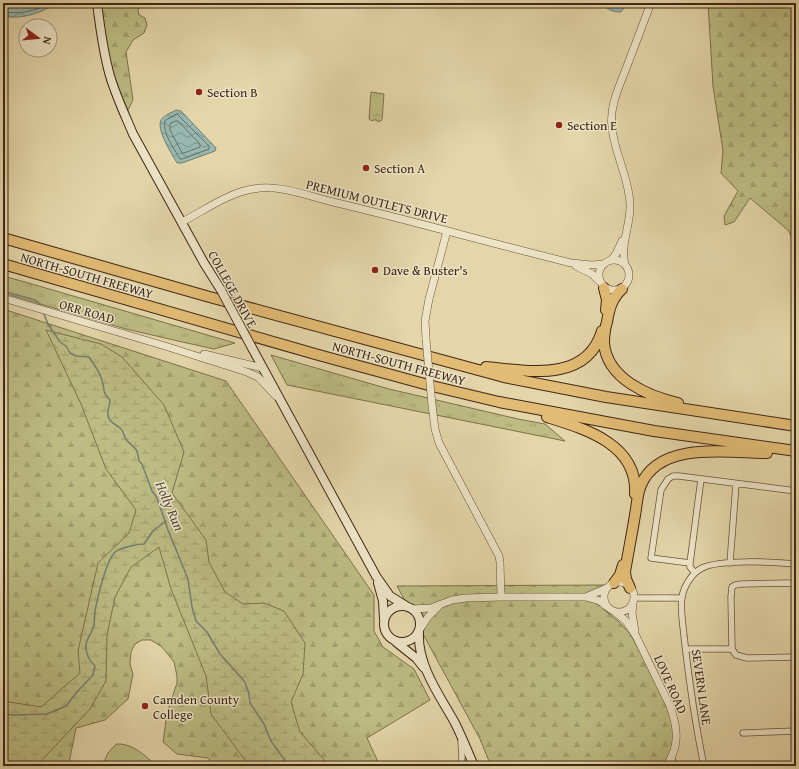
<svg xmlns="http://www.w3.org/2000/svg" width="799" height="769" font-family="'Gentium Book Plus',serif">
	<style>
		.grass { fill: url(#grass-tufts); stroke: #7e714d }
		.forest { fill: url(#forest-firs); stroke: #7e714d }
		.wetland { fill: url(#wetland-marsh); stroke: #7e714d }
		.garden { fill: #bcbc83; stroke: #7e714d }
		.water { fill: url(#water-waves); stroke: #747e73 }
		.lines { fill: none; stroke-linecap: round; stroke-linejoin: round }
		.shore { stroke: #6b6f64; stroke-width: 1 }
		.stream { stroke: #747e73; stroke-width: 1.5 }
		.minor-casing { stroke: #68523c; stroke-width: 7 }
		.tertiary-casing { stroke: #68523c; stroke-width: 8 }
		.secondary-casing { stroke: #3f2617; stroke-width: 10 }
		.motorway-casing { stroke: #3f2617; stroke-width: 12 }
		.minor { stroke: #ede4c7; stroke-width: 5.5 }
		.tertiary { stroke: #ede4c7; stroke-width: 7 }
		.secondary { stroke: #ede4c7; stroke-width: 8 }
		.motorway { stroke: #e2bb74; stroke-width: 10 }
		.tertiary-bridge-casing { stroke: #68523c; stroke-width: 8; stroke-linecap: butt }
		.secondary-bridge-casing { stroke: #3f2617; stroke-width: 10; stroke-linecap: butt }
		.tertiary-bridge { stroke: #ede4c7; stroke-width: 7 }
		.secondary-bridge { stroke: #ede4c7; stroke-width: 8 }
		.poi-dot { fill: #8f2418; stroke: #ede4c7; stroke-width: 1.5 }
		.labels { text-anchor: middle; stroke-width: 3; stroke-linejoin: round; paint-order: stroke }
		.poi-label { font-size: 13px; fill: #3f2617; stroke: #ede4c7; text-anchor: start }
		.street-label { font-size: 13px; fill: #3f2617; stroke: #ede4c7 }
		.water-label { font-size: 14px; font-style: italic; fill: #554a3d; stroke: #ede4c7 }
	</style>
	<defs>
		<pattern id="grass-tufts" width="24" height="20" patternUnits="userSpaceOnUse"><rect width="24" height="20" fill="#bcbc83"/><path d="M3 7l-1-3M5 7V3M7 7l1-3M15 17l-1-3M17 17v-4M19 17l1-3" fill="none" stroke="#a3a170"/></pattern>
		<pattern id="forest-firs" width="22" height="20" patternUnits="userSpaceOnUse"><rect width="22" height="20" fill="#bcbc83"/><path d="M5 1l3.5 6h-7zM16 11l3.5 6h-7z" fill="#a3a170"/></pattern>
		<pattern id="wetland-marsh" width="20" height="14" patternUnits="userSpaceOnUse"><rect width="20" height="14" fill="#bcbc83"/><path d="M1 5h8M5 5V1M11 12h8M15 12V8" fill="none" stroke="#a3a170"/></pattern>
		<pattern id="water-waves" width="16" height="10" patternUnits="userSpaceOnUse"><rect width="16" height="10" fill="#97b8b0"/><path d="M0 5q4-4 8 0t8 0" fill="none" stroke="#7d958e"/></pattern>
	</defs>
	<rect width="100%" height="100%" fill="#e4d6a9"/>
	<filter id="stains"><feTurbulence type="fractalNoise" baseFrequency=".005" numOctaves="4"/><feColorMatrix values="0 0 0 0 .2 0 0 0 0 .09 0 0 0 0 .02 0 0 0 .5 -.17"/></filter>
	<radialGradient id="worn" r=".72"><stop offset=".6" stop-color="#630" stop-opacity="0"/><stop offset="1" stop-color="#630" stop-opacity=".3"/></radialGradient>
	<!-- grass -->
	<path class="grass" d="M 371,92 L 384,94 L 382,120 L 378,122 L 377,120 L 373,120 L 372,121 L 369,119 Z
		M 3,276 L 25,282 L 235,343 L 214,349 L 178,341 L 126,329 L 3,293 Z
		M 271,355 L 389,389 L 518,419 L 545,424 L 565,441 L 287,385 Z"/>
	<!-- forest -->
	<path class="forest" d="M 97,3 L 143,3 L 138,10 L 139,15 L 145,18 L 147,25 L 144,33 L 133,40 L 126,52 L 133,100 L 125,116 L 110,75 Z
		M 708,3 L 796,3 L 796,250 L 789,231 L 750,198 L 734,222 L 725,225 L 724,216 L 738,191 L 721,173 L 723,151 L 713,86 Z
		M 3,309 L 226,381 L 374,595 L 374,631 L 383,647 L 414,669 L 430,700 L 367,738 L 380,766 L 216,766 L 208,758 L 177,754 L 163,742 L 167,713 L 177,683 L 177,676 L 174,662 L 162,647 L 151,640 L 142,640 L 135,644 L 131,652 L 130,664 L 133,674 L 128,699 L 105,720 L 76,728 L 69,763 L 71,766 L 3,766 Z
		M 606,585 L 603,609 L 618,621 L 631,635 L 663,695 L 674,725 L 674,741 L 671,751 L 666,763 L 670,766 L 491,766 L 480,739 L 397,586 Z"/>
	<!-- wetland -->
	<path class="wetland" d="M 46,330 L 101,344 L 122,357 L 164,405 L 184,452 L 172,493 L 206,540 L 209,562 L 225,592 L 243,604 L 264,603 L 284,611 L 305,643 L 303,674 L 291,702 L 300,732 L 326,762 L 332,766 L 250,766 L 245,760 L 211,714 L 206,676 L 171,589 L 159,547 L 131,567 L 115,597 L 107,635 L 106,681 L 90,709 L 39,763 L 24,766 L 3,766 L 3,701 L 41,707 L 80,673 L 78,651 L 98,563 L 129,533 L 136,510 L 106,469 L 81,404 Z"/>
	<!-- garden -->
	<path class="garden" d="M 116,744 C 133,743 145,756 157,766 L 102,766 L 108,753 Z"/>
	<!-- water -->
	<path class="water" d="M 3,3 L 56,3 C 42,13 21,20 3,16 Z
		M 602,3 L 627,3 L 621,12 C 612,12 608,10 602,3 Z
		M 176,110 L 181,111 L 216,148 L 215,151 L 182,163 L 177,163 C 172,154 156,130 161,120 C 163,116 172,112 176,110 Z"/>
	<g class="lines">
		<!-- shore -->
		<path class="shore" d="M 3,12 C 18,14 36,12 49,3
			M 177,114 L 209,146 L 209,149 L 182,159 L 180,159 C 174,148 162,133 165,121 Z
			M 176,121 L 178,121 L 200,144 L 200,147 L 184,153 L 182,153 L 170,130 L 170,124 Z"/>
		<!-- stream -->
		<path class="stream" d="M 3,291 L 35,300 L 39,303 L 41,307
			M 43,312 L 48,324 L 60,342 L 66,346 L 70,353 L 76,356 L 89,357 C 94,364 100,373 102,380 C 105,390 102,392 110,400 C 110,406 107,410 108,416 C 110,424 117,424 121,429 C 123,431 124,435 125,438 C 133,449 137,444 139,461 L 142,464 L 152,491 L 157,498 L 168,530 L 188,579 L 192,607 L 196,621 L 207,632 L 220,654 L 245,682 L 249,694 L 250,703 L 264,724 L 271,741 L 289,766
			M 3,714 L 14,715 L 47,714 L 66,706 L 76,693 L 93,675 L 95,666 C 89,661 85,652 86,644 C 87,638 92,633 93,628 C 95,623 94,617 95,612 C 97,599 106,561 115,552 C 120,548 137,544 144,544 L 153,531 L 166,521"/>
		<!-- minor casing -->
		<g class="minor-casing">
			<path id="minor" d="M 690,563 L 651,558 L 661,490 L 668,479 L 673,476 L 679,476 L 796,491
				M 730,563 L 736,484
				M 695,573 L 690,567 L 690,563 L 701,479
				M 634,598 L 682,598
				M 686,649 L 732,649 L 736,655 L 747,658 L 796,657
				M 732,649 L 731,597 L 732,587 L 735,585 L 742,584 L 789,583 L 796,585
				M 743,733 L 796,731
				M 461,741 L 462,757 L 461,766
				M 671,759 L 677,766
				M 704,766 C 695,723 689,680 684,636 C 683,625 680,608 682,597 C 684,586 692,573 702,568 C 721,559 774,562 796,564"/>
		</g>
		<!-- tertiary casing -->
		<g class="tertiary-casing">
			<path id="tertiary" d="M 182,222 C 205,210 228,193 253,189 C 280,184 307,196 333,202 C 413,221 491,243 571,263 L 592,265 L 604,264
				M599 275a15 15 0 1 1 30 0a15 15 0 1 1-30 0Z
				M 611,260 L 616,254 L 622,241
				M 625,264 C 620,244 631,224 630,204 C 629,177 614,153 612,127 C 609,106 620,85 627,66 C 635,45 643,24 651,3
				M 576,266 L 592,274 L 599,281
				M 3,298 L 165,346 L 247,372 L 258,377 L 276,396
				M 426,339 L 425,321 L 429,299 L 447,231
				M 204,354 L 263,368
				M 432,405 L 435,429 L 439,443 L 499,556 L 500,562 L 501,597
				M604 597a15 15 0 1 1 30 0a15 15 0 1 1-30 0Z
				M 586,597 L 607,588
				M 633,604 L 632,613 L 635,631
				M 412,609 L 431,608 L 452,600 L 466,598 L 501,597 L 586,597 L 600,601 L 606,606
				M 615,612 L 626,621 L 636,636 L 670,706 C 678,728 680,747 666,766
				M 420,629 L 428,617 L 439,606"/>
		</g>
		<!-- secondary casing -->
		<g class="secondary-casing">
			<path id="secondary" d="M 97,3 C 100,27 103,52 110,76 C 116,96 125,115 133,134 L 204,263 L 221,290
				M 251,346 L 376,576 L 390,596 L 406,606
				M 378,583 L 383,601 L 384,619
				M384 624a18 18 0 1 1 36 0a18 18 0 1 1-36 0Z
				M 419,632 C 417,665 440,696 455,723 C 462,737 468,752 474,766
				M 396,642 L 416,658 L 424,668"/>
		</g>
		<!-- motorway casing -->
		<g class="motorway-casing">
			<path id="motorway" d="M 3,238 L 206,296 L 504,377 L 606,397 L 796,426
				M 3,264 L 315,354 L 432,386 L 499,402 L 654,431 L 796,451
				M 604,288 L 607,300 L 606,310
				M 622,289 C 612,298 609,309 607,322 C 605,328 604,336 604,343 C 607,379 648,396 678,403
				M 486,367 C 527,371 587,383 602,331
				M 547,417 C 585,429 638,444 635,494
				M 614,583 L 620,575 L 623,565
				M 630,588 L 626,579 L 625,572 C 628,553 632,534 635,515 C 637,505 637,494 641,485 C 660,440 730,453 767,453"/>
		</g>
		<!-- minor -->
		<use href="#minor" class="minor"/>
		<!-- tertiary -->
		<use href="#tertiary" class="tertiary"/>
		<!-- secondary -->
		<use href="#secondary" class="secondary"/>
		<!-- motorway -->
		<use href="#motorway" class="motorway"/>
		<!-- tertiary-bridge casing -->
		<g class="tertiary-bridge-casing">
			<path id="tertiary-bridge" d="M 426,339 L 432,405"/>
		</g>
		<!-- secondary-bridge casing -->
		<g class="secondary-bridge-casing">
			<path id="secondary-bridge" d="M 221,290 L 251,346"/>
		</g>
		<!-- tertiary-bridge -->
		<use href="#tertiary-bridge" class="tertiary-bridge"/>
		<!-- secondary-bridge -->
		<use href="#secondary-bridge" class="secondary-bridge"/>
	</g>
	<!-- markers -->
	<g class="poi-dot">
		<circle cx="199" cy="92" r="4"/>
		<circle cx="559" cy="125" r="4"/>
		<circle cx="366" cy="168" r="4"/>
		<circle cx="375" cy="270" r="4"/>
		<circle cx="145" cy="706" r="4"/>
	</g>
	<g class="labels">
		<!-- poi labels -->
		<g class="poi-label">
			<text x="207" y="97">Section B</text>
			<text x="567" y="130">Section E</text>
			<text x="374" y="173">Section A</text>
			<text x="383" y="275">Dave &amp; Buster's</text>
			<text x="153" y="704">Camden County<tspan x="153" dy="15">College</tspan></text>
		</g>
		<!-- street labels -->
		<g class="street-label">
			<text transform="translate(377 201) rotate(14)" y="5">PREMIUM OUTLETS DRIVE</text>
			<text transform="translate(87 275) rotate(16)" y="5">NORTH-SOUTH FREEWAY</text>
			<text transform="translate(233 289) rotate(61)" y="5">COLLEGE DRIVE</text>
			<text transform="translate(87 311) rotate(16)" y="5">ORR ROAD</text>
			<text transform="translate(399 363) rotate(15)" y="5">NORTH-SOUTH FREEWAY</text>
			<text transform="translate(671 684) rotate(66)" y="5">LOVE ROAD</text>
			<text transform="translate(702 687) rotate(82)" y="5">SEVERN LANE</text>
		</g>
		<!-- water labels -->
		<g class="water-label">
			<text transform="translate(170 506) rotate(67)" y="5">Holly Run</text>
		</g>
	</g>
	<!-- margin -->
	<rect width="799" height="769" fill="none" stroke="#e4d6a9" stroke-width="16"/>
	<rect x="4" y="4" width="791" height="761" fill="none" stroke="#3f2617" stroke-width="2"/>
	<rect x="8" y="8" width="783" height="753" fill="none" stroke="#3f2617"/>
	<!-- north arrow -->
	<g transform="translate(38 38) rotate(106)"><circle r="19" fill="#ede4c7" stroke="#a79881"/>
	<path d="M0-3L7 15L0 10L-7 15Z" fill="#8f2418"/>
	<text y="-6" font-size="11" font-weight="bold" text-anchor="middle" fill="#3f2617">N</text>
	</g>
	<rect width="100%" height="100%" filter="url(#stains)"/>
	<rect width="100%" height="100%" fill="url(#worn)"/>
</svg>
